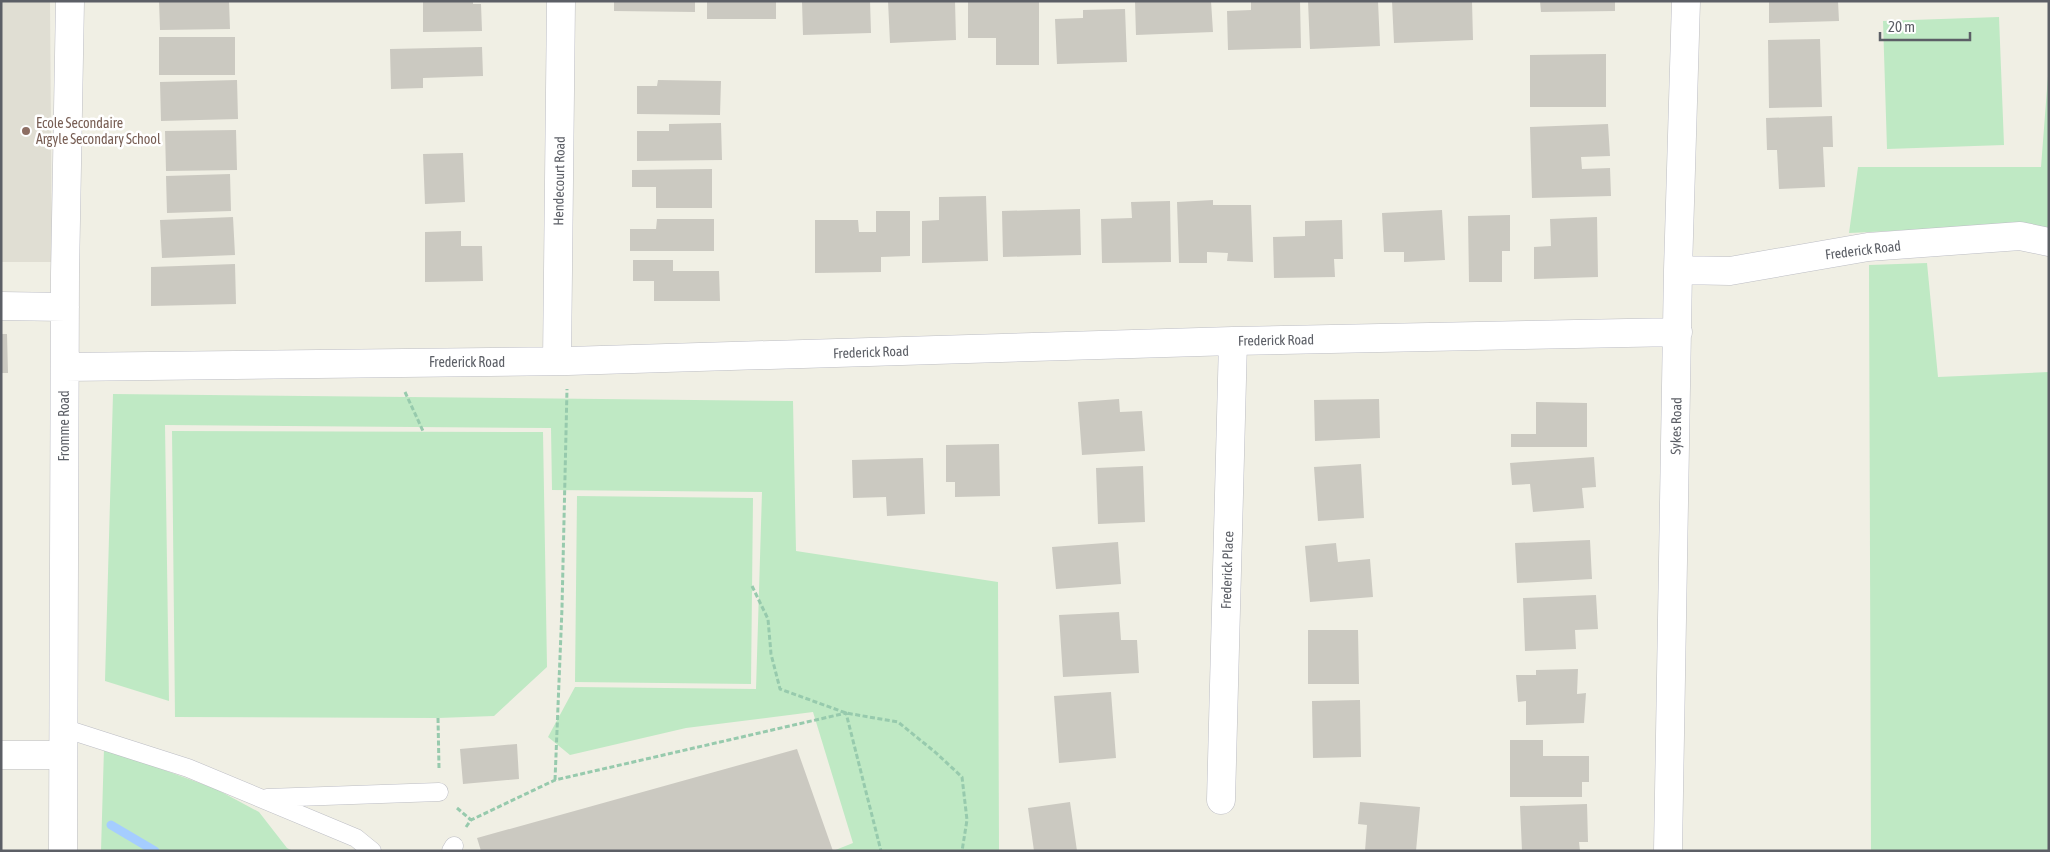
<svg xmlns="http://www.w3.org/2000/svg" width="2050" height="852" font-family="'Asap Condensed',sans-serif">
	<style>
		.education { fill: #e0ded3 }
		.green { fill: #bfe9c4 }
		.lines { fill: none; stroke-linecap: round; stroke-linejoin: round }
		.stream { stroke: #a5cdff; stroke-width: 9 }
		.building { fill: #cbc9c1 }
		.lane-casing { stroke: #bcbdc4; stroke-width: 19 }
		.street-casing { stroke: #bcbdc4; stroke-width: 29 }
		.path { stroke: #97caad; stroke-width: 3; stroke-dasharray: 5 2.5; stroke-linecap: butt }
		.lane { stroke: #fff; stroke-width: 18 }
		.street { stroke: #fff; stroke-width: 28 }
		.education-dot { fill: #8d6e63; stroke: #fff; stroke-width: 2 }
		.labels { text-anchor: middle; stroke-width: 5; stroke-linejoin: round; paint-order: stroke }
		.education-label { font-size: 14px; fill: #785e54; stroke: #fff; text-anchor: start }
		.street-label { font-size: 14px; fill: #5c5f66; stroke: #fff }
	</style>
	<rect width="100%" height="100%" fill="#f0efe4"/>
	<!-- education -->
	<path class="education" d="M 1,1 L 50,1 L 52,262 L 1,262 Z"/>
	<!-- green -->
	<path class="green" d="M 1999,17 L 2004,145 L 1887,149 L 1883,21 Z
		M 2049,63 L 2049,232 L 2018,225 L 1849,233 L 1858,167 L 2041,167 Z
		M 1927,263 L 1938,377 L 2049,372 L 2049,851 L 1871,851 L 1869,265 Z
		M 113,394 L 793,401 L 796,551 L 998,582 L 999,851 L 833,851 L 853,843 L 813,712 L 686,728 L 570,755 L 548,737 L 575,687 L 756,689 L 762,492 L 552,490 L 551,428 L 165,425 L 169,701 L 105,681 Z
		M 172,431 L 543,432 L 547,667 L 494,716 L 438,718 L 175,717 Z
		M 577,496 L 753,498 L 751,684 L 575,682 Z
		M 104,748 L 216,789 L 259,812 L 287,848 L 293,851 L 101,851 Z"/>
	<g class="lines">
		<!-- stream -->
		<path class="stream" d="M 111,825 L 155,851"/>
	</g>
	<!-- building -->
	<path class="building" d="M 159,1 L 229,1 L 230,29 L 160,30 Z
		M 423,1 L 473,1 L 473,4 L 481,4 L 482,31 L 423,32 Z
		M 614,1 L 695,1 L 695,12 L 614,11 Z
		M 707,1 L 776,1 L 776,19 L 707,19 Z
		M 802,1 L 870,1 L 871,33 L 803,35 Z
		M 888,1 L 955,1 L 956,40 L 890,43 Z
		M 968,1 L 1039,1 L 1039,65 L 996,65 L 996,38 L 968,38 Z
		M 1135,1 L 1211,1 L 1213,32 L 1136,35 Z
		M 1251,1 L 1300,1 L 1301,48 L 1228,50 L 1227,11 L 1251,10 Z
		M 1308,1 L 1378,1 L 1380,46 L 1310,49 Z
		M 1392,1 L 1472,1 L 1473,40 L 1394,43 Z
		M 1540,1 L 1615,1 L 1615,11 L 1541,12 Z
		M 1769,1 L 1838,1 L 1839,21 L 1769,23 Z
		M 1125,9 L 1127,62 L 1057,64 L 1055,19 L 1083,18 L 1083,10 Z
		M 159,37 L 235,37 L 235,75 L 159,75 Z
		M 1820,39 L 1822,107 L 1769,108 L 1768,40 Z
		M 482,47 L 483,76 L 423,78 L 423,88 L 391,89 L 390,49 Z
		M 1606,54 L 1606,107 L 1530,107 L 1530,55 Z
		M 237,80 L 238,119 L 161,121 L 160,82 Z
		M 658,80 L 721,81 L 720,115 L 637,114 L 637,86 L 657,86 Z
		M 1832,116 L 1833,147 L 1823,147 L 1825,187 L 1779,189 L 1777,150 L 1767,150 L 1766,118 Z
		M 721,123 L 722,160 L 637,161 L 637,131 L 669,131 L 669,124 Z
		M 1608,124 L 1610,156 L 1581,157 L 1582,169 L 1610,168 L 1611,196 L 1532,198 L 1530,127 Z
		M 236,130 L 237,170 L 166,171 L 165,131 Z
		M 463,153 L 465,202 L 425,204 L 423,154 Z
		M 712,169 L 712,208 L 656,208 L 656,187 L 632,187 L 632,170 Z
		M 230,174 L 231,211 L 167,213 L 166,176 Z
		M 986,196 L 988,261 L 922,263 L 922,221 L 939,220 L 939,197 Z
		M 1213,200 L 1213,205 L 1251,205 L 1253,262 L 1227,261 L 1228,253 L 1207,252 L 1207,263 L 1179,263 L 1177,202 Z
		M 1170,201 L 1171,262 L 1102,263 L 1101,219 L 1132,218 L 1131,202 Z
		M 1080,209 L 1081,255 L 1003,257 L 1002,211 Z
		M 1442,210 L 1445,260 L 1404,262 L 1404,252 L 1384,252 L 1382,213 Z
		M 876,211 L 910,211 L 910,256 L 881,257 L 881,272 L 815,273 L 815,220 L 858,220 L 859,232 L 876,232 Z
		M 1510,215 L 1510,251 L 1502,251 L 1502,282 L 1469,282 L 1468,216 Z
		M 233,217 L 235,255 L 162,258 L 160,220 Z
		M 1597,217 L 1598,277 L 1534,279 L 1534,247 L 1551,246 L 1550,219 Z
		M 657,219 L 714,219 L 714,251 L 630,251 L 630,229 L 656,229 Z
		M 1342,220 L 1343,259 L 1334,259 L 1335,277 L 1274,278 L 1273,237 L 1305,236 L 1305,221 Z
		M 461,231 L 461,246 L 482,246 L 483,281 L 425,282 L 425,232 Z
		M 633,260 L 673,260 L 673,271 L 719,271 L 720,301 L 654,301 L 654,281 L 633,281 Z
		M 235,264 L 236,304 L 151,306 L 151,267 Z
		M 1,334 L 7,334 L 8,373 L 1,373 Z
		M 1119,399 L 1120,412 L 1142,411 L 1145,451 L 1082,455 L 1078,402 Z
		M 1379,399 L 1380,438 L 1315,441 L 1314,400 Z
		M 1536,402 L 1587,403 L 1587,447 L 1511,447 L 1511,434 L 1536,434 Z
		M 999,444 L 1000,496 L 955,497 L 955,482 L 946,482 L 946,445 Z
		M 1594,457 L 1596,487 L 1582,488 L 1584,508 L 1533,512 L 1530,484 L 1512,485 L 1510,463 Z
		M 923,458 L 925,514 L 887,516 L 886,497 L 853,498 L 852,460 Z
		M 1361,464 L 1364,518 L 1318,521 L 1314,467 Z
		M 1143,466 L 1145,522 L 1098,524 L 1096,468 Z
		M 1590,540 L 1592,579 L 1517,583 L 1515,543 Z
		M 1118,542 L 1121,584 L 1056,589 L 1052,547 Z
		M 1336,543 L 1338,562 L 1370,559 L 1373,597 L 1310,602 L 1305,546 Z
		M 1596,595 L 1598,629 L 1575,630 L 1576,649 L 1525,651 L 1523,598 Z
		M 1119,612 L 1121,640 L 1137,640 L 1139,673 L 1063,677 L 1059,615 Z
		M 1308,630 L 1358,630 L 1359,684 L 1308,684 Z
		M 1578,669 L 1577,694 L 1586,693 L 1584,723 L 1526,725 L 1526,701 L 1518,702 L 1516,675 L 1536,675 L 1536,670 Z
		M 1111,692 L 1116,758 L 1059,763 L 1054,696 Z
		M 1360,700 L 1361,757 L 1313,758 L 1312,701 Z
		M 1510,740 L 1543,740 L 1543,756 L 1589,756 L 1589,782 L 1582,782 L 1582,797 L 1510,797 Z
		M 517,744 L 519,779 L 463,784 L 460,749 Z
		M 797,749 L 833,851 L 481,851 L 477,838 Z
		M 1070,802 L 1077,851 L 1034,851 L 1028,808 Z
		M 1360,802 L 1420,807 L 1416,851 L 1365,851 L 1367,825 L 1358,824 Z
		M 1587,804 L 1588,842 L 1579,842 L 1580,851 L 1522,851 L 1520,806 Z"/>
	<g class="lines">
		<!-- lane casing -->
		<g class="lane-casing">
			<path id="lane" d="M 63,728 L 188,768 L 356,838 L 372,851
				M 267,798 L 439,792
				M 451,851 L 454,846"/>
		</g>
		<!-- street casing -->
		<g class="street-casing">
			<path id="street" d="M 1678,270 L 1730,271 L 1868,247 L 2020,236 L 2049,242
				M 1,306 L 65,307
				M 557,361 L 561,1
				M 65,367 L 568,361 L 1233,341 L 1678,332
				M 1,755 L 63,755
				M 1221,800 L 1233,341
				M 63,851 L 65,274 L 70,1
				M 1668,851 L 1678,270 L 1686,1"/>
		</g>
		<!-- path -->
		<path class="path" d="M 405,392 L 423,431
			M 752,586 L 768,619 L 771,654 L 780,689 L 846,713 L 898,722 L 935,752 L 962,777 L 967,820 L 962,851
			M 438,718 L 439,768
			M 555,780 L 562,608 L 567,389
			M 457,808 L 471,820
			M 466,827 L 471,820 L 555,780 L 846,713 L 881,851"/>
		<!-- lane -->
		<use href="#lane" class="lane"/>
		<!-- street -->
		<use href="#street" class="street"/>
	</g>
	<!-- markers -->
	<circle class="education-dot" cx="26" cy="131" r="5"/>
	<g class="labels">
		<!-- education labels -->
		<g class="education-label">
			<text x="36" y="128">Ecole Secondaire<tspan x="36" dy="16">Argyle Secondary School</tspan></text>
		</g>
		<!-- street labels -->
		<g class="street-label">
			<text transform="translate(559 181) rotate(-89)" y="5">Hendecourt Road</text>
			<text transform="translate(1863 250) rotate(-7)" y="5">Frederick Road</text>
			<text transform="translate(1276 340) rotate(-1)" y="5">Frederick Road</text>
			<text transform="translate(871 352) rotate(-2)" y="5">Frederick Road</text>
			<text x="467" y="367">Frederick Road</text>
			<text transform="translate(64 426) rotate(-90)" y="5">Fromme Road</text>
			<text transform="translate(1676 426) rotate(-89)" y="5">Sykes Road</text>
			<text transform="translate(1227 570) rotate(-88)" y="5">Frederick Place</text>
		</g>
	</g>
	<!-- border -->
	<rect width="2050" height="852" fill="none" stroke="#5c5f66" stroke-width="5"/>
	<!-- scale -->
	<path d="M1880 32v8h90v-8" fill="none" stroke="#5c5f66" stroke-width="2.5"/>
	<text x="1888" y="32" font-size="15" fill="#5c5f66" stroke="#ffffff" stroke-width="4" paint-order="stroke">20 m</text>
</svg>
